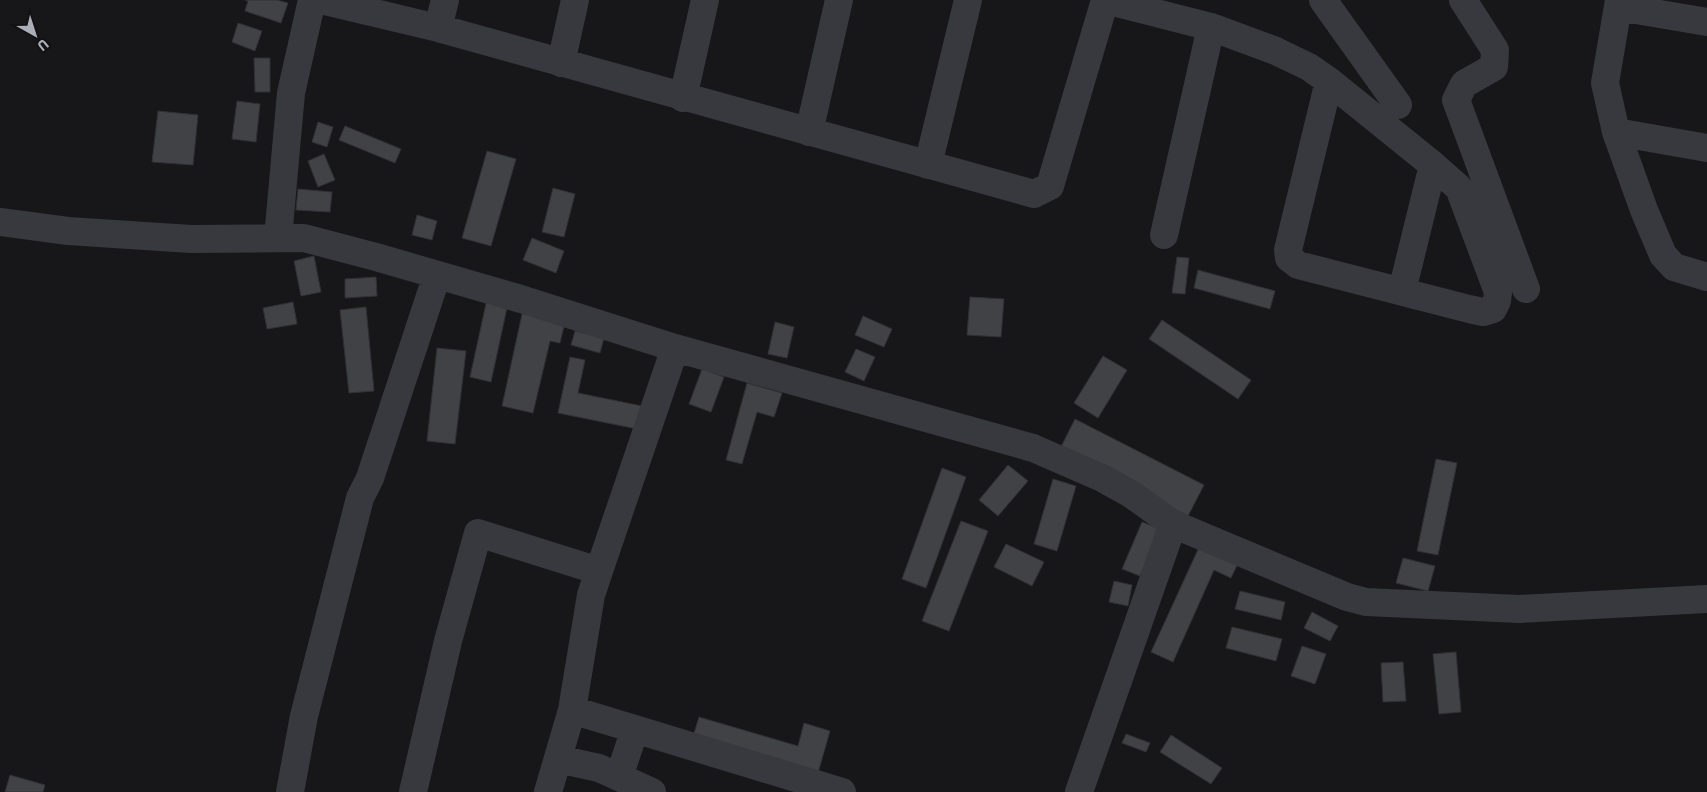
<svg xmlns="http://www.w3.org/2000/svg" width="1707" height="792" font-family="'IBM Plex Sans',sans-serif">
	<style>
		.building { fill: #414246; stroke: #313135 }
		.lines { fill: none; stroke-linecap: round; stroke-linejoin: round }
		.minor { stroke: #38393e; stroke-width: 28 }
	</style>
	<rect width="100%" height="100%" fill="#171719"/>
	<!-- building -->
	<path class="building" d="M 277,0 L 288,3 L 281,23 L 245,11 L 248,1 L 245,0 Z
		M 238,23 L 262,31 L 255,51 L 232,42 Z
		M 254,58 L 270,58 L 270,92 L 255,92 Z
		M 237,101 L 260,104 L 256,142 L 232,139 Z
		M 158,111 L 198,115 L 193,165 L 152,162 Z
		M 318,122 L 333,127 L 327,147 L 312,142 Z
		M 345,126 L 401,149 L 395,163 L 339,140 Z
		M 487,151 L 516,159 L 491,246 L 462,238 Z
		M 324,154 L 335,180 L 318,187 L 308,161 Z
		M 553,188 L 575,194 L 564,237 L 542,232 Z
		M 298,189 L 332,192 L 330,212 L 296,210 Z
		M 417,215 L 437,221 L 432,240 L 412,235 Z
		M 532,238 L 564,251 L 556,273 L 523,260 Z
		M 314,256 L 321,292 L 301,296 L 294,261 Z
		M 1177,257 L 1189,258 L 1185,294 L 1172,293 Z
		M 1198,270 L 1275,291 L 1270,309 L 1194,288 Z
		M 376,277 L 377,296 L 345,298 L 345,279 Z
		M 970,297 L 1004,299 L 1001,337 L 967,335 Z
		M 487,299 L 508,303 L 491,382 L 470,377 Z
		M 293,302 L 297,324 L 267,329 L 263,308 Z
		M 524,305 L 566,318 L 560,343 L 550,341 L 533,413 L 502,406 Z
		M 366,307 L 374,391 L 349,393 L 340,310 Z
		M 863,316 L 892,329 L 884,347 L 855,335 Z
		M 1162,320 L 1251,380 L 1238,399 L 1149,339 Z
		M 775,322 L 794,327 L 787,358 L 768,354 Z
		M 575,331 L 604,338 L 600,353 L 571,345 Z
		M 437,348 L 466,351 L 455,444 L 427,441 Z
		M 856,349 L 875,357 L 864,381 L 845,372 Z
		M 1103,356 L 1127,370 L 1098,418 L 1074,403 Z
		M 570,357 L 585,360 L 578,393 L 647,407 L 642,430 L 558,413 Z
		M 702,369 L 724,377 L 711,412 L 689,404 Z
		M 747,383 L 782,393 L 774,417 L 757,412 L 742,464 L 726,460 Z
		M 1075,419 L 1204,485 L 1188,516 L 1059,451 Z
		M 1436,459 L 1457,463 L 1438,555 L 1417,551 Z
		M 1008,465 L 1028,481 L 998,516 L 979,500 Z
		M 942,468 L 966,477 L 926,588 L 902,579 Z
		M 1053,479 L 1076,486 L 1057,551 L 1034,544 Z
		M 961,521 L 988,531 L 949,631 L 922,621 Z
		M 1142,522 L 1160,529 L 1140,576 L 1122,569 Z
		M 1201,543 L 1240,559 L 1231,578 L 1214,570 L 1173,662 L 1151,652 Z
		M 1006,544 L 1044,562 L 1032,586 L 994,567 Z
		M 1403,558 L 1435,566 L 1428,591 L 1396,583 Z
		M 1114,581 L 1132,585 L 1128,606 L 1109,602 Z
		M 1240,591 L 1285,602 L 1281,620 L 1235,609 Z
		M 1312,612 L 1338,626 L 1330,641 L 1304,628 Z
		M 1232,627 L 1282,639 L 1276,661 L 1226,648 Z
		M 1302,646 L 1326,654 L 1315,684 L 1291,676 Z
		M 1456,652 L 1461,712 L 1439,714 L 1433,654 Z
		M 1403,662 L 1406,701 L 1383,702 L 1381,663 Z
		M 699,717 L 798,746 L 804,723 L 830,731 L 818,773 L 691,743 Z
		M 1126,734 L 1150,743 L 1146,752 L 1122,743 Z
		M 1171,735 L 1222,768 L 1211,784 L 1160,752 Z
		M 10,775 L 45,785 L 43,792 L 5,792 Z"/>
	<g class="lines">
		<!-- minor -->
		<path class="minor" d="M 320,0 L 438,28 L 1034,194 L 1050,186 L 1105,0 L 1211,27 L 1276,51 L 1309,67 L 1329,81 L 1433,165 L 1459,188 L 1498,292 L 1497,301 L 1493,309 L 1483,312 L 1469,309 L 1298,265 L 1289,258 L 1288,250 L 1329,81
			M 1323,0 L 1398,105
			M 1463,0 L 1495,50 L 1494,67 L 1464,84 L 1456,100 L 1526,289
			M 1619,0 L 1605,83 L 1616,132 L 1644,210 L 1663,255 L 1674,267 L 1707,277
			M 1618,7 L 1707,22
			M 438,28 L 445,0
			M 561,63 L 575,0
			M 683,98 L 705,0
			M 809,132 L 839,0
			M 1616,132 L 1707,148
			M 928,165 L 968,0
			M 0,222 L 68,231 L 191,239 L 304,238 L 376,257 L 521,299 L 675,348 L 1033,448 L 1102,478 L 1131,494 L 1173,524 L 1347,597 L 1366,602 L 1519,609 L 1707,599
			M 1164,235 L 1211,27
			M 278,238 L 291,93 L 312,0
			M 1402,291 L 1433,165
			M 599,571 L 675,348
			M 572,710 L 842,792
			M 558,759 L 599,768 L 652,792
			M 619,777 L 635,729
			M 290,792 L 304,716 L 360,498 L 370,478 L 437,275
			M 413,792 L 448,641 L 478,533 L 599,571 L 591,595 L 572,710 L 548,792
			M 1079,792 L 1173,524"/>
	</g>
	<!-- north arrow -->
	<g transform="translate(35 35) rotate(141)" stroke="#121214" stroke-width="4" paint-order="stroke">
	<path d="M0-4L9 19L0 12L-9 19Z" fill="#a9aeb9"/>
	<text y="-8" font-size="14" font-weight="bold" text-anchor="middle" fill="#a9aeb9">U</text>
	</g>
</svg>
